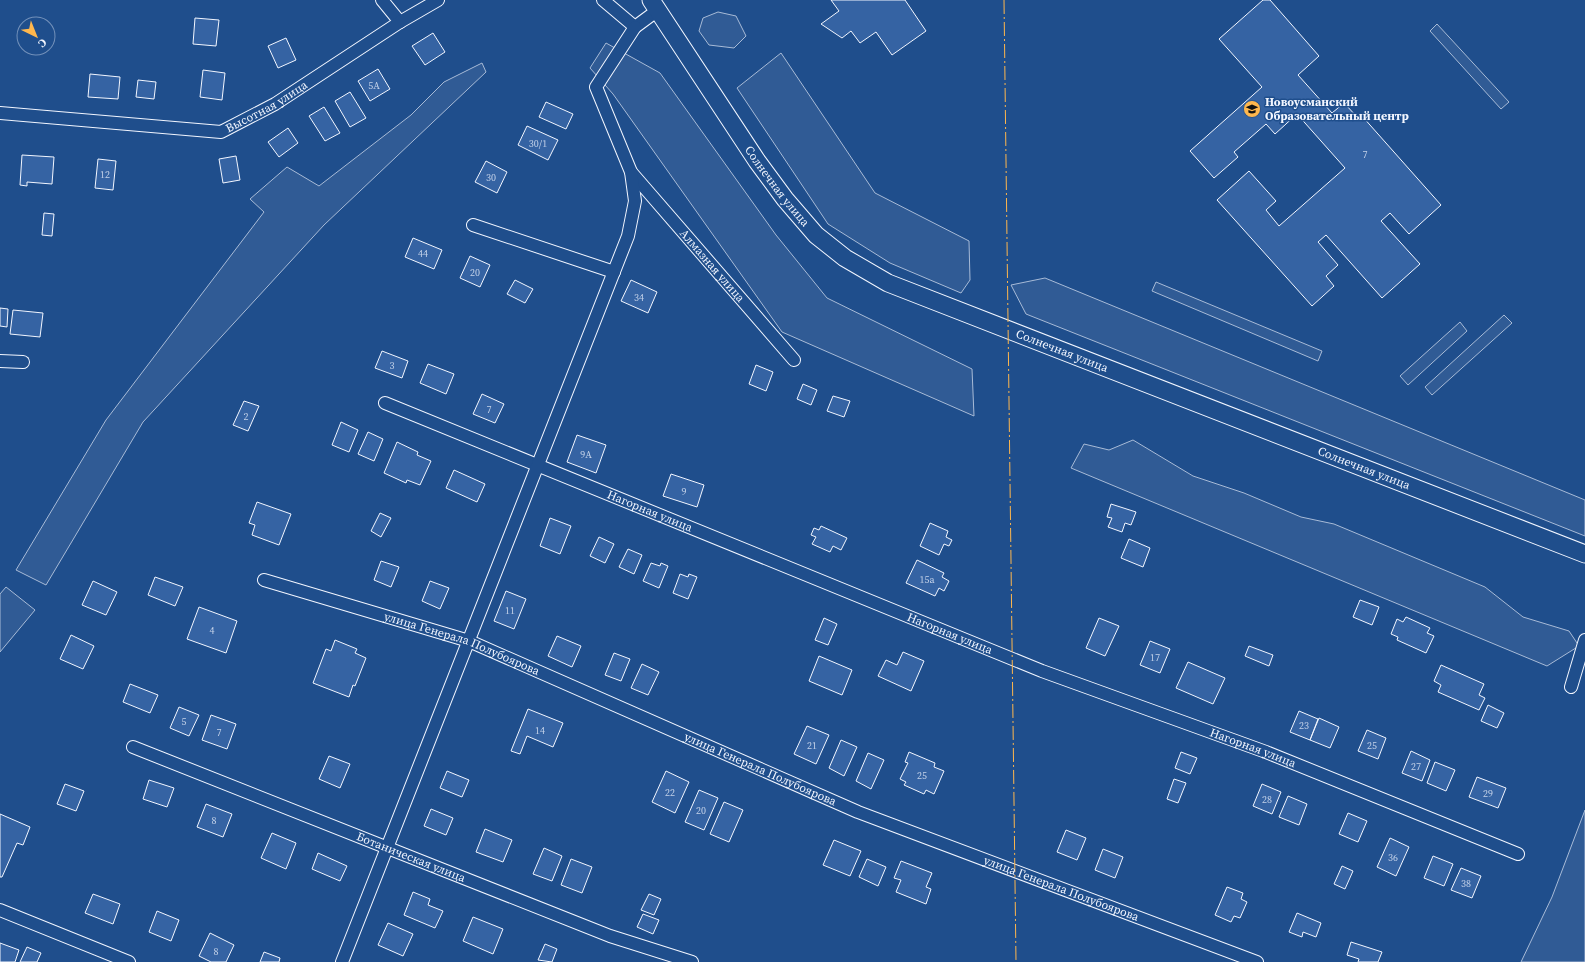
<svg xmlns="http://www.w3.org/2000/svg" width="1585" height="962" font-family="'Source Serif 4',serif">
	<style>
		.built { fill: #305b95; stroke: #a8bbd7 }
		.building { fill: #3563a3; stroke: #f2f6ff }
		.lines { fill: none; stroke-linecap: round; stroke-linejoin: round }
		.street-casing { stroke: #f2f6ff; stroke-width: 14 }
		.secondary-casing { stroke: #f2f6ff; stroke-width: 19 }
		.street { stroke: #1f4e8c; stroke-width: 12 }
		.secondary { stroke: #1f4e8c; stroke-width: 17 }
		.power { stroke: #ffb74d; stroke-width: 1; stroke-dasharray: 14 3 2 3; stroke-linecap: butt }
		.labels { text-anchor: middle; stroke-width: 3; stroke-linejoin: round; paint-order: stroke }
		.number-label { font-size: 10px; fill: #c3d1e8 }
		.poi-label { font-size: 12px; font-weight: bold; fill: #f2f6ff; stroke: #1f4e8c; text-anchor: start }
		.street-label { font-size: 12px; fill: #f2f6ff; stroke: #1f4e8c }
	</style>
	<rect width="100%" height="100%" fill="#1f4e8c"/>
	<!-- built -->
	<path class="built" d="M 718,12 L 736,16 L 746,36 L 734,48 L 709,45 L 699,31 L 703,18 Z
		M 1437,24 L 1509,102 L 1501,109 L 1430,31 Z
		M 606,43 L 660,73 L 776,235 L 827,298 L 972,369 L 974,416 L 782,332 L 613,94 L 590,68 Z
		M 781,53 L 875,193 L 969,241 L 970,280 L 961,293 L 890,263 L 828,224 L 737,88 Z
		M 482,63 L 486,72 L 324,225 L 143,422 L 46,585 L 16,570 L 106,420 L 264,212 L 250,199 L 287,167 L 319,186 L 411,115 L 444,82 Z
		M 1045,278 L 1585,500 L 1585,536 L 1026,314 L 1011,285 Z
		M 1156,282 L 1322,351 L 1318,361 L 1152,291 Z
		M 1504,315 L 1512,323 L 1432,395 L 1425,387 Z
		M 1460,322 L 1467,331 L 1408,385 L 1400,376 Z
		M 1133,440 L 1193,476 L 1244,493 L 1301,517 L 1334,524 L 1485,587 L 1523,617 L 1569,631 L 1579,646 L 1547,666 L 1071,468 L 1084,444 L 1109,450 Z
		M 6,587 L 35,610 L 0,652 L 0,594 Z
		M 1585,810 L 1585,962 L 1521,962 L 1552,897 Z"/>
	<!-- building -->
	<path class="building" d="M 831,0 L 905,0 L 926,31 L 892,55 L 876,32 L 860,43 L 851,31 L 842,38 L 821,24 L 839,11 Z
		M 1263,0 L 1270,0 L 1319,56 L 1298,75 L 1332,113 L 1344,103 L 1359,119 L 1362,116 L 1441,205 L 1409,234 L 1390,213 L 1381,221 L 1420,264 L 1382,298 L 1326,235 L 1318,242 L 1338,265 L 1326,276 L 1334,286 L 1312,306 L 1217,200 L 1249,171 L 1276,201 L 1266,210 L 1279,226 L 1345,168 L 1297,114 L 1275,134 L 1266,124 L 1234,152 L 1238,157 L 1214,178 L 1190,151 L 1262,87 L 1219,39 Z
		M 195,18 L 219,20 L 216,46 L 193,44 Z
		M 433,33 L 445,52 L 425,65 L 412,46 Z
		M 286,38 L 296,60 L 278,68 L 268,46 Z
		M 378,69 L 390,89 L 370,101 L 358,81 Z
		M 203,70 L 225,73 L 222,100 L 200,97 Z
		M 90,74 L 120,77 L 118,99 L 88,97 Z
		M 138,80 L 156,82 L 154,99 L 136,97 Z
		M 350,92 L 366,118 L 350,127 L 335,101 Z
		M 546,102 L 573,114 L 566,129 L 539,117 Z
		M 324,107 L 340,133 L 325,141 L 309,116 Z
		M 527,126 L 558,140 L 548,160 L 518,145 Z
		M 288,128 L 298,143 L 279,157 L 268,142 Z
		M 22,155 L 54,157 L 52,184 L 27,182 L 27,186 L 20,185 Z
		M 236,156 L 240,180 L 223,183 L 219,159 Z
		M 98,159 L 116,161 L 113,190 L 95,188 Z
		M 486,161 L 507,172 L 497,193 L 475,182 Z
		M 44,213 L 54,214 L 52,236 L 42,235 Z
		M 413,238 L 442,250 L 434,269 L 405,257 Z
		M 470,256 L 490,265 L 480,287 L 460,278 Z
		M 515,280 L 533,289 L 525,303 L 507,294 Z
		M 631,280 L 657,292 L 648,313 L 621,301 Z
		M 0,308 L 8,309 L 7,327 L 0,326 Z
		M 13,310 L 43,313 L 40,337 L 10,334 Z
		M 382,351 L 408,361 L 402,378 L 375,368 Z
		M 428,364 L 454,374 L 446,394 L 420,383 Z
		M 756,365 L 773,372 L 766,391 L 749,384 Z
		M 803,384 L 817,390 L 811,405 L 797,399 Z
		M 482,394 L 504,404 L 495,423 L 473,414 Z
		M 833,396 L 850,401 L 844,417 L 827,411 Z
		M 244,401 L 259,406 L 248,431 L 233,425 Z
		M 341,422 L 358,430 L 349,452 L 332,445 Z
		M 368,432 L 383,439 L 374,461 L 358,454 Z
		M 577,435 L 606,445 L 596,473 L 567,462 Z
		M 397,442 L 418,452 L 417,455 L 431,461 L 420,485 L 407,480 L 406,483 L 384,473 Z
		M 454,470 L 485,484 L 477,502 L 446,488 Z
		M 671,474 L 704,485 L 697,507 L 663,496 Z
		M 257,502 L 291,514 L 279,545 L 252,535 L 255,525 L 249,523 Z
		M 1111,504 L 1136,512 L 1131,525 L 1125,523 L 1122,532 L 1108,527 L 1112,518 L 1107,517 Z
		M 380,513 L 391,518 L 381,537 L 371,531 Z
		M 550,518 L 571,526 L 560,554 L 540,546 Z
		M 930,523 L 948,531 L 946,537 L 952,540 L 949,546 L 944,544 L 939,555 L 920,546 Z
		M 821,526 L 847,538 L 841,550 L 833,546 L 830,552 L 812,544 L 816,537 L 811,535 L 814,528 L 819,530 Z
		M 599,537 L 614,544 L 605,563 L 590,556 Z
		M 1129,539 L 1150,548 L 1143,567 L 1121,558 Z
		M 628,549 L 642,555 L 634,574 L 619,567 Z
		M 917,560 L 944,573 L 942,577 L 949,581 L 944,591 L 939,588 L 935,596 L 906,583 Z
		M 381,561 L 399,567 L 391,587 L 374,580 Z
		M 651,563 L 660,566 L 661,563 L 668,566 L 659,588 L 643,581 Z
		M 680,574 L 688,577 L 689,574 L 697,577 L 688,599 L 673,593 Z
		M 155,577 L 183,587 L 175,606 L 148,595 Z
		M 93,581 L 117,592 L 106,615 L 82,605 Z
		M 430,581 L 449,588 L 440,609 L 422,601 Z
		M 506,591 L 526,599 L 514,629 L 494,621 Z
		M 1360,600 L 1379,607 L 1372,625 L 1353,617 Z
		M 199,607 L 237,621 L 226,653 L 187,639 Z
		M 1406,617 L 1430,628 L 1427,633 L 1434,636 L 1426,653 L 1397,640 L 1398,637 L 1391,634 L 1397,619 L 1403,622 Z
		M 824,618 L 837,624 L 828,645 L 815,640 Z
		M 1099,618 L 1119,626 L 1105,656 L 1086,648 Z
		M 71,635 L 94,646 L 83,669 L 60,659 Z
		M 557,636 L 581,646 L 572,667 L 548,656 Z
		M 335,640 L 357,649 L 355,653 L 366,658 L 355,686 L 353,685 L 349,697 L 313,683 L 326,649 L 331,651 Z
		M 1150,641 L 1170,649 L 1160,673 L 1140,665 Z
		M 1249,646 L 1273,655 L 1269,666 L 1245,656 Z
		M 903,652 L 924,661 L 911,691 L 878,676 L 886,660 L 897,665 Z
		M 614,653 L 630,659 L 621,681 L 605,675 Z
		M 819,656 L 852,670 L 842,695 L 809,681 Z
		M 1188,662 L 1225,678 L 1213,704 L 1176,688 Z
		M 642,664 L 659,672 L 648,695 L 631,688 Z
		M 1441,665 L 1484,684 L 1479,695 L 1485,698 L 1479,710 L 1438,692 L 1441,685 L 1434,681 Z
		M 130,684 L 158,695 L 150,713 L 123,702 Z
		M 1488,705 L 1504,713 L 1497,728 L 1481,721 Z
		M 179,707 L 199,715 L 189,736 L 170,728 Z
		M 528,709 L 563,723 L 553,747 L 527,736 L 520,754 L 511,751 Z
		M 1299,711 L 1318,719 L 1310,740 L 1290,732 Z
		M 211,715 L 236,724 L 227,749 L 202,740 Z
		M 1319,718 L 1339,727 L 1330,748 L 1310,740 Z
		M 807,726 L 829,735 L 816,764 L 794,754 Z
		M 1367,730 L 1386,738 L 1378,759 L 1358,751 Z
		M 841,740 L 857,747 L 844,776 L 829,768 Z
		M 1411,751 L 1430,760 L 1422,781 L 1402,773 Z
		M 909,752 L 935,763 L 934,767 L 944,771 L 934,794 L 926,790 L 924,794 L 904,785 L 906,782 L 900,779 L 908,763 L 905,762 Z
		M 1181,752 L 1197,758 L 1190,774 L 1175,768 Z
		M 868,753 L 884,760 L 871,789 L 856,781 Z
		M 329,756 L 350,764 L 340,788 L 319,779 Z
		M 1435,762 L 1455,770 L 1446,791 L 1427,783 Z
		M 447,771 L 469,780 L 462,797 L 440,788 Z
		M 666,771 L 689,782 L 675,813 L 652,802 Z
		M 1477,777 L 1506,788 L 1498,808 L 1469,797 Z
		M 1174,779 L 1186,783 L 1178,803 L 1167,799 Z
		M 149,780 L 174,788 L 167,807 L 143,799 Z
		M 65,784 L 84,791 L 76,811 L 57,804 Z
		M 1262,784 L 1281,792 L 1272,814 L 1253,806 Z
		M 699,790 L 718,798 L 704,830 L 685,822 Z
		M 1288,796 L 1307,804 L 1299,825 L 1279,817 Z
		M 724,802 L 743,810 L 729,842 L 710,834 Z
		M 206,804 L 232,814 L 223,837 L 197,827 Z
		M 431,809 L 453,818 L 446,835 L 424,826 Z
		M 1348,813 L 1367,821 L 1358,842 L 1339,834 Z
		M 0,814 L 30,827 L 23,845 L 17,843 L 2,877 L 0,877 Z
		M 485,829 L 512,840 L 503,862 L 476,852 Z
		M 1066,830 L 1086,838 L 1077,860 L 1057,852 Z
		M 272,833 L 296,843 L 286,869 L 261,858 Z
		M 1390,838 L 1409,847 L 1396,876 L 1377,867 Z
		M 834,840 L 861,851 L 850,876 L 823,865 Z
		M 544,848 L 562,856 L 552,881 L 533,874 Z
		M 1103,849 L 1123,857 L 1115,878 L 1095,870 Z
		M 318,853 L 347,866 L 340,881 L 312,869 Z
		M 1433,856 L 1453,864 L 1444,886 L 1424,878 Z
		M 571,859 L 592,867 L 582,893 L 561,885 Z
		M 867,859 L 886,867 L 878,886 L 859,877 Z
		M 901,861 L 932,873 L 926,887 L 931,889 L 926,904 L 896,892 L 901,880 L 894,878 Z
		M 1342,866 L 1353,871 L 1345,889 L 1334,884 Z
		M 1461,868 L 1481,876 L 1472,898 L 1451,890 Z
		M 1227,887 L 1243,893 L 1241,899 L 1247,902 L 1240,918 L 1234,916 L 1231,922 L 1215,915 Z
		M 413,892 L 430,899 L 428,905 L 443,911 L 435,928 L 404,915 Z
		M 93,894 L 120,904 L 113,924 L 85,913 Z
		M 649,894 L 661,899 L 654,915 L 641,910 Z
		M 157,911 L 179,920 L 171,941 L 149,932 Z
		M 1297,913 L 1321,923 L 1316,937 L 1303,932 L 1302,937 L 1289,932 Z
		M 643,914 L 659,920 L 653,934 L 637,927 Z
		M 473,917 L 503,929 L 493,954 L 463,941 Z
		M 388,923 L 413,934 L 403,956 L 378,945 Z
		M 210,933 L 234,945 L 226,962 L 211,962 L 199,956 Z
		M 1351,942 L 1382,952 L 1378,962 L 1358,962 L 1359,959 L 1347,955 Z
		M 0,943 L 19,950 L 15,962 L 0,962 Z
		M 545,944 L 557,949 L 552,962 L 538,960 Z
		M 27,947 L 41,953 L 37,962 L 20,962 Z
		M 264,952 L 280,958 L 279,962 L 260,962 Z"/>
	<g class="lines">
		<!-- street casing -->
		<g class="street-casing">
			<g id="street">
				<path d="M 382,0 L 400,22"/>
				<path d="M 603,0 L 635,27 L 658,10"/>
				<path id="s1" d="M 0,113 L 221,132 L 275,104 L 400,22 L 438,0"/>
				<path id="s2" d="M 631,172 L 794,360"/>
				<path d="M 473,225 L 614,272"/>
				<path d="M 0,361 L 23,362"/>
				<path id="s3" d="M 385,403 L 1042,671 L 1266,752 L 1518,854"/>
				<path id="s4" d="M 264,580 L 469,641 L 858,812 L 1257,962"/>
				<path d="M 1571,687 L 1585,640"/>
				<path id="s5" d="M 133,747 L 610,936 L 692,962"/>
				<path d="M 0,910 L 129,962"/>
				<path d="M 342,962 L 628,236 L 635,201 L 631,172 L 596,87 L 635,27"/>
			</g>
		</g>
		<!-- secondary casing -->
		<g class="secondary-casing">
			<g id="secondary">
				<path id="s6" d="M 651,0 L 757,161 L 785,199 L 816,235 L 845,258 L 888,283 L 1585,554"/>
			</g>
		</g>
		<!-- street -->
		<use href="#street" class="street"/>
		<!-- secondary -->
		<use href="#secondary" class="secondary"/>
		<!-- power -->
		<path class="power" d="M 1004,0 L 1016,962"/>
	</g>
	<!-- icons -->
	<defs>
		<g id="school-disc" transform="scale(0.9)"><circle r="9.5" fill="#ffb74d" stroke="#1f4e8c"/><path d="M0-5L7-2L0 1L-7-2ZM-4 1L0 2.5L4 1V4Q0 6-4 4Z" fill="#111"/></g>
	</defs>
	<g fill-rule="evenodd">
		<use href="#school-disc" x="1252" y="109"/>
	</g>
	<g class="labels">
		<!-- number labels -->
		<g class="number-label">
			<text x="374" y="89">5А</text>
			<text x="538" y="147">30/1</text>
			<text x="1365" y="158">7</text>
			<text x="105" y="178">12</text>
			<text x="491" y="181">30</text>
			<text x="423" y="257">44</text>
			<text x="475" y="276">20</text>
			<text x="639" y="301">34</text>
			<text x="392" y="369">3</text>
			<text x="489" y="413">7</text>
			<text x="246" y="420">2</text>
			<text x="586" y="458">9А</text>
			<text x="684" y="495">9</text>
			<text x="927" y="583">15а</text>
			<text x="510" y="614">11</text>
			<text x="212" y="634">4</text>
			<text x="1155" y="661">17</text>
			<text x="184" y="725">5</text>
			<text x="1304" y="729">23</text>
			<text x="540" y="734">14</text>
			<text x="219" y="736">7</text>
			<text x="812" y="749">21</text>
			<text x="1372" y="749">25</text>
			<text x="1416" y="770">27</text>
			<text x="922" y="779">25</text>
			<text x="670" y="796">22</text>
			<text x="1488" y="797">29</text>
			<text x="1267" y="803">28</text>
			<text x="701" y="814">20</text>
			<text x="214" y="824">8</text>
			<text x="1393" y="861">36</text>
			<text x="1466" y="887">38</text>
			<text x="216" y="955">8</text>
		</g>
		<!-- poi labels -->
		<g class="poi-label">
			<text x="1265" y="106">Новоусманский<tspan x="1265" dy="14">Образовательный центр</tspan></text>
		</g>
		<!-- street labels -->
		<g class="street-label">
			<text dy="4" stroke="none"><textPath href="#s1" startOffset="274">Высотная улица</textPath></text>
			<text dy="4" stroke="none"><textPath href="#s6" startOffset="225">Солнечная улица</textPath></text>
			<text dy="4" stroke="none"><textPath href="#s2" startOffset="124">Алмазная улица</textPath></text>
			<text dy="4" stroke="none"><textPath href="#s6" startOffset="561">Солнечная улица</textPath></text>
			<text dy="4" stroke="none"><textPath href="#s6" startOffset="885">Солнечная улица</textPath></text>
			<text dy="4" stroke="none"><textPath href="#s3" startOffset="286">Нагорная улица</textPath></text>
			<text dy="4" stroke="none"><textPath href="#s3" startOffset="610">Нагорная улица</textPath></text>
			<text dy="4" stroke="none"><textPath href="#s4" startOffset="208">улица Генерала Полубоярова</textPath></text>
			<text dy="4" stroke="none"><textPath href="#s3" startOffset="934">Нагорная улица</textPath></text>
			<text dy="4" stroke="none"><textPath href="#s4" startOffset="532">улица Генерала Полубоярова</textPath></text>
			<text dy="4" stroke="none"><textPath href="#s5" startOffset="299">Ботаническая улица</textPath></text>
			<text dy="4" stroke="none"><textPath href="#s4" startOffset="856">улица Генерала Полубоярова</textPath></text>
		</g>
	</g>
	<!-- north arrow -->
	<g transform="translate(36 36) rotate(137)"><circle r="19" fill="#1f4e8c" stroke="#7391ba"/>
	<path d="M0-3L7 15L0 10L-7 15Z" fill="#ffb74d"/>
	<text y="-6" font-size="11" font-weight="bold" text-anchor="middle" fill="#f2f6ff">С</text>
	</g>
</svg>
